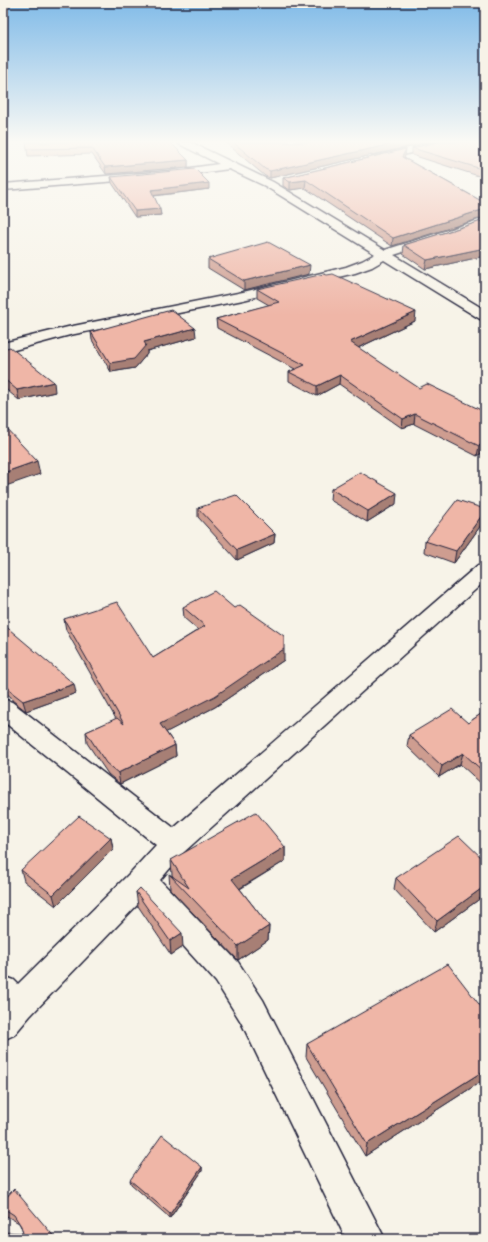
<svg xmlns="http://www.w3.org/2000/svg" width="488" height="1242" font-family="Dekko,sans-serif">
	<style>
		.lines { fill: none; stroke-linecap: round; stroke-linejoin: round }
		.minor-casing { stroke: #22223b; stroke-width: 3 }
		.minor { fill: #f7f3e8; fill-rule: evenodd }
		.wall { fill: #ce9d90; stroke: #22223b }
		.shaded-wall { fill: #a77f75; stroke: #22223b }
		.building { fill: #efb6a7; stroke: #22223b }
	</style>
	<rect width="100%" height="100%" fill="#f7f3e8"/>
	<filter id="ink" filterUnits="userSpaceOnUse"><feTurbulence type="fractalNoise" baseFrequency=".025" numOctaves="2"/><feDisplacementMap in="SourceGraphic" scale="8" xChannelSelector="R" yChannelSelector="G"/><feConvolveMatrix kernelMatrix="1 2 1 2 8 2 1 2 1" color-interpolation-filters="sRGB"/></filter>
	<g filter="url(#ink)">
		<g class="lines">
			<!-- minor casing -->
			<g class="minor-casing">
				<path id="minor" d="M 178,142 L 190,142 L 273,182 L 385,250 L 485,218 L 485,226 L 394,255 L 485,310 L 485,320 L 480,319 L 384,260 L 372,267 L 355,273 L 243,300 L 70,335 L 3,353 L 3,343 L 68,327 L 243,292 L 346,267 L 362,261 L 375,254 L 265,186 L 229,169 L 169,177 L 3,190 L 3,184 L 169,171 L 219,164 L 179,144 Z
					M 435,142 L 451,142 L 450,144 L 377,161 L 372,158 L 373,156 Z
					M 485,563 L 485,581 L 184,852 L 160,880 L 238,962 L 263,1000 L 385,1239 L 346,1239 L 241,1022 L 216,982 L 142,900 L 30,1016 L 14,1035 L 3,1040 L 3,976 L 14,980 L 18,984 L 132,871 L 156,845 L 3,721 L 3,699 L 12,702 L 174,828 L 478,565 Z"/>
			</g>
			<!-- minor -->
			<use href="#minor" class="minor"/>
		</g>
		<!-- wall -->
		<path class="wall" d="M 170,142 L 188,160 L 188,167 L 106,174 L 92,154 L 28,156 L 27,149 Z
			M 225,142 L 430,142 L 270,178 L 265,176 Z
			M 485,142 L 485,178 L 412,155 L 412,148 Z
			M 406,149 L 404,158 L 485,203 L 485,217 L 392,246 L 305,188 L 290,190 L 283,186 L 283,178 Z
			M 111,177 L 209,189 L 154,196 L 161,215 L 135,217 L 112,183 Z
			M 485,220 L 485,256 L 425,269 L 403,254 L 404,245 Z
			M 208,259 L 309,274 L 244,290 L 208,268 Z
			M 257,289 L 415,321 L 358,348 L 485,451 L 477,456 L 414,424 L 402,428 L 339,384 L 317,396 L 289,381 L 289,372 L 295,369 L 217,328 L 216,319 L 269,305 L 257,298 Z
			M 91,332 L 196,337 L 147,351 L 147,354 L 135,368 L 111,372 L 92,340 Z
			M 3,349 L 55,392 L 19,400 L 3,387 Z
			M 331,489 L 396,504 L 367,522 L 330,500 Z
			M 198,508 L 275,534 L 274,543 L 237,560 L 198,517 Z
			M 485,509 L 485,515 L 484,521 L 454,563 L 424,552 L 425,541 Z
			M 183,607 L 284,660 L 215,707 L 166,732 L 175,745 L 176,756 L 120,784 L 108,774 L 87,743 L 86,732 L 116,719 L 66,630 L 64,619 L 153,658 L 198,630 L 184,618 Z
			M 3,624 L 76,693 L 26,711 L 12,700 L 11,697 L 3,691 Z
			M 485,711 L 485,787 L 460,764 L 439,777 L 407,746 L 409,735 L 468,723 Z
			M 111,838 L 113,849 L 56,906 L 24,881 L 21,870 Z
			M 285,847 L 285,861 L 240,889 L 269,926 L 268,940 L 238,960 L 170,889 L 169,874 L 174,878 L 172,875 L 171,860 Z
			M 485,861 L 485,895 L 434,932 L 394,889 L 396,878 Z
			M 136,892 L 183,947 L 171,955 L 138,906 Z
			M 485,1012 L 485,1079 L 365,1156 L 306,1057 L 307,1044 Z
			M 202,1167 L 202,1171 L 170,1218 L 131,1184 L 130,1180 Z
			M 14,1189 L 21,1227 L 19,1223 L 3,1214 L 3,1201 Z"/>
		<!-- shaded-wall -->
		<path class="shaded-wall" d="M 401,142 L 430,142 L 270,178 L 270,171 Z
			M 406,149 L 405,156 L 402,165 L 402,157 Z
			M 188,160 L 188,167 L 106,174 L 105,167 Z
			M 306,180 L 305,188 L 290,190 L 290,182 Z
			M 209,183 L 209,189 L 151,196 L 151,190 Z
			M 160,209 L 161,215 L 135,217 L 135,211 Z
			M 485,209 L 485,217 L 392,246 L 393,238 Z
			M 485,248 L 485,256 L 425,269 L 427,260 Z
			M 310,265 L 309,274 L 244,290 L 244,281 Z
			M 416,312 L 415,321 L 349,352 L 350,342 Z
			M 195,328 L 196,337 L 147,351 L 147,354 L 135,368 L 111,372 L 110,363 L 144,342 Z
			M 340,375 L 339,384 L 317,396 L 317,386 Z
			M 54,382 L 55,392 L 19,400 L 17,390 Z
			M 415,414 L 414,424 L 402,428 L 403,419 Z
			M 485,442 L 485,451 L 477,456 L 479,446 Z
			M 37,461 L 40,474 L 3,487 L 3,473 Z
			M 397,493 L 396,504 L 367,522 L 368,511 Z
			M 485,511 L 484,521 L 454,563 L 456,551 Z
			M 275,534 L 274,543 L 237,560 L 237,550 Z
			M 284,649 L 284,660 L 215,707 L 161,735 L 160,724 Z
			M 74,684 L 76,693 L 26,711 L 23,701 Z
			M 175,745 L 176,756 L 120,784 L 118,773 Z
			M 463,753 L 460,764 L 439,777 L 442,766 Z
			M 111,838 L 113,849 L 56,906 L 53,895 Z
			M 285,847 L 285,861 L 232,893 L 232,879 Z
			M 485,886 L 485,895 L 434,932 L 437,921 Z
			M 269,926 L 268,940 L 238,960 L 238,946 Z
			M 182,933 L 183,947 L 171,955 L 170,941 Z
			M 485,1070 L 485,1079 L 365,1156 L 367,1144 Z
			M 202,1167 L 202,1171 L 170,1218 L 170,1214 Z"/>
		<!-- building -->
		<path class="building" d="M 26,142 L 170,142 L 188,160 L 105,167 L 92,148 L 27,149 Z
			M 233,142 L 401,142 L 270,171 L 265,169 Z
			M 438,142 L 485,142 L 485,170 L 412,148 Z
			M 406,149 L 402,157 L 485,203 L 485,209 L 393,238 L 306,180 L 290,182 L 283,178 Z
			M 195,169 L 209,183 L 151,190 L 160,209 L 135,211 L 111,177 Z
			M 485,220 L 485,248 L 427,260 L 404,245 Z
			M 268,242 L 310,265 L 244,281 L 208,259 Z
			M 324,274 L 327,275 L 333,274 L 416,312 L 350,342 L 419,388 L 427,384 L 485,412 L 485,442 L 479,446 L 415,414 L 403,419 L 340,375 L 317,386 L 289,372 L 305,365 L 216,319 L 279,302 L 257,289 Z
			M 171,310 L 195,328 L 144,342 L 146,345 L 134,359 L 110,363 L 91,332 Z
			M 10,347 L 54,382 L 17,390 L 3,378 L 3,349 Z
			M 3,425 L 37,461 L 3,473 Z
			M 360,472 L 397,493 L 368,511 L 331,489 Z
			M 236,495 L 275,534 L 237,550 L 198,508 Z
			M 457,500 L 485,509 L 485,511 L 456,551 L 425,541 Z
			M 214,591 L 234,608 L 240,605 L 284,636 L 284,649 L 215,696 L 160,724 L 175,745 L 118,773 L 106,763 L 86,732 L 117,718 L 124,724 L 64,619 L 117,602 L 153,658 L 205,626 L 183,607 Z
			M 3,624 L 74,684 L 23,701 L 10,691 L 9,688 L 3,683 Z
			M 452,709 L 468,723 L 485,711 L 485,773 L 463,753 L 442,766 L 409,735 Z
			M 256,812 L 285,847 L 232,879 L 269,926 L 238,946 L 169,874 L 189,888 L 171,860 Z
			M 79,816 L 111,838 L 53,895 L 21,870 Z
			M 459,836 L 485,861 L 485,886 L 437,921 L 396,878 Z
			M 140,888 L 182,933 L 170,941 L 136,892 Z
			M 448,964 L 485,1012 L 485,1070 L 367,1144 L 307,1044 Z
			M 162,1135 L 202,1167 L 170,1214 L 130,1180 Z
			M 14,1189 L 56,1239 L 3,1239 L 3,1232 L 23,1233 L 21,1226 L 14,1215 L 3,1208 L 3,1201 Z"/>
	</g>
	<!-- sky -->
	<linearGradient id="sky" x2="0" y2="1"><stop stop-color="#81bbe8"/><stop offset="0.45" stop-color="#fbfaf5"/><stop offset="1" stop-color="#fbfaf5" stop-opacity="0"/></linearGradient>
	<rect width="488" height="315" fill="url(#sky)"/>
	<!-- margin -->
	<rect width="488" height="1242" fill="none" stroke="#f7f3e8" stroke-width="16"/>
	<rect x="8" y="8" width="472" height="1226" fill="none" stroke="#22223b" stroke-width="1.5" filter="url(#ink)"/>
</svg>
